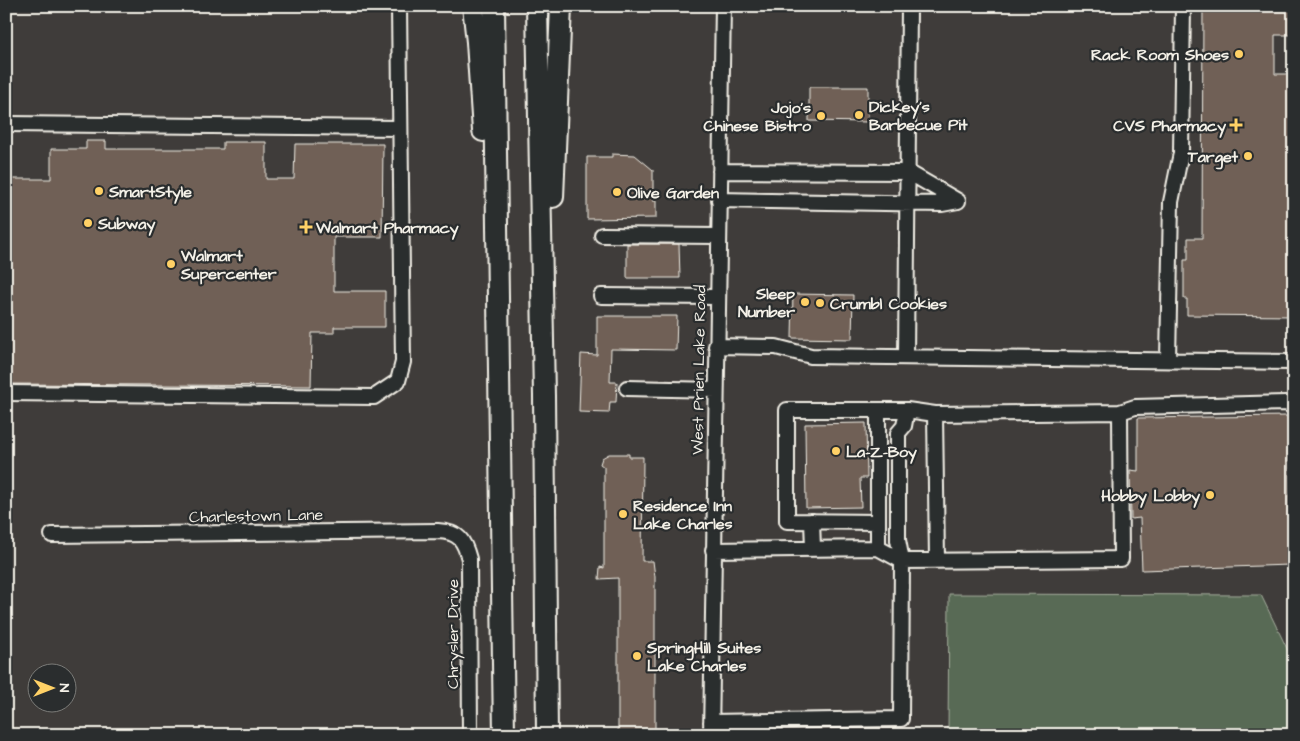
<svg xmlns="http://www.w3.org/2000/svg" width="1300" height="741" font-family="'Architects Daughter',sans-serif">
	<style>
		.green { fill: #596b55; stroke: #a6ae9e }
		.building { fill: #6f6056; stroke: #f4f1e8 }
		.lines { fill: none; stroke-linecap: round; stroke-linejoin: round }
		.minor-casing { stroke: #f4f1e8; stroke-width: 18 }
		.highway-casing { stroke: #f4f1e8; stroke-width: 24 }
		.minor { stroke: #2a2d2e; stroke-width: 14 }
		.highway { stroke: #2a2d2e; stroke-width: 20 }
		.poi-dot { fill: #ffd166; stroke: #2a2d2e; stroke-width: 2 }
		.labels { text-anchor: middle; stroke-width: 4.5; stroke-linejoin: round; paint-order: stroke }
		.poi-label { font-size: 16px; font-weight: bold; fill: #f4f1e8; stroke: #2a2d2e; text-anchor: start }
		.street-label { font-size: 16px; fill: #f4f1e8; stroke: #2a2d2e }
	</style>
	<rect width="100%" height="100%" fill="#3f3c3a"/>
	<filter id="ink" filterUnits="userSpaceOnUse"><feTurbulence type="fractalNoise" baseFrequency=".02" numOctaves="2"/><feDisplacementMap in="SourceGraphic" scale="10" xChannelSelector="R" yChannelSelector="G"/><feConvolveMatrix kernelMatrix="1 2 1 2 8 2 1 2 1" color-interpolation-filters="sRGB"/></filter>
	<g filter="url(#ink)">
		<!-- green -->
		<path class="green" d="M 949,594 L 1261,595 L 1294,663 L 1294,735 L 948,735 Z"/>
		<!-- building -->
		<path class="building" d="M 1203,6 L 1294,6 L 1294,35 L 1275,35 L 1275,74 L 1294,74 L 1294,316 L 1187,315 L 1187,299 L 1184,299 L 1184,260 L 1188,260 L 1188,238 L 1202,238 Z
			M 809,87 L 868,87 L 868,122 L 809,121 Z
			M 86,141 L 106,141 L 106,149 L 223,149 L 223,142 L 266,142 L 266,179 L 294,179 L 295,144 L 383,144 L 382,237 L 334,237 L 334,291 L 385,291 L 385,327 L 334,327 L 334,333 L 312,333 L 311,386 L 6,384 L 9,179 L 51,179 L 51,149 L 86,149 Z
			M 612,154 L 635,155 L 653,170 L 653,201 L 656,201 L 656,218 L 587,219 L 587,157 L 612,157 Z
			M 627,244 L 679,244 L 680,278 L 627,278 Z
			M 793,294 L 853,295 L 852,339 L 792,338 Z
			M 597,316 L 677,316 L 676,350 L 611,349 L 610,382 L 617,382 L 616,402 L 610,402 L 609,413 L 579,412 L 581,354 L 597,355 Z
			M 1288,416 L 1290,565 L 1142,570 L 1140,518 L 1131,519 L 1130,470 L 1138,471 L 1138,418 Z
			M 866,423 L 867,478 L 860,478 L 861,507 L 806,508 L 805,424 Z
			M 609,454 L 629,454 L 629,457 L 643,457 L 642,561 L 653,561 L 655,577 L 655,735 L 618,735 L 618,578 L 599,579 L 600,567 L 604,568 L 604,467 L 600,464 L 602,458 Z"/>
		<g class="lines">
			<!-- minor casing -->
			<g class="minor-casing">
				<path id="minor" d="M 6,124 L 399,128
					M 720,171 L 908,172 L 958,201
					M 719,200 L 942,204 L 958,201
					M 602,235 L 718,236
					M 601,296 L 717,297
					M 716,346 L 776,347 L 811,356 L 1294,362
					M 906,357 L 909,6
					M 1168,360 L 1171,202 L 1181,153 L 1183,6
					M 627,388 L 716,390
					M 6,393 L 374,397 L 398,381 L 403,362 L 399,6
					M 878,410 L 907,410
					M 1120,412 L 1135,407 L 1286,403 L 1294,407
					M 935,414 L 937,560
					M 812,521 L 813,548
					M 52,535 L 438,531 C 459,532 464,540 469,559 L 470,735
					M 713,550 L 878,548 L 878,410 L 787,410 L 787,521 L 878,522
					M 711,722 L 901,719 L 902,561 L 898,540 L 898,433 L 904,426 L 907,410 L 935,414 L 1120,412 L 1121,559 L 902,561 L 878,548
					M 711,735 L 723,6"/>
			</g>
			<!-- highway casing -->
			<g class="highway-casing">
				<path id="highway" d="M 473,6 L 477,42 L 483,131
					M 494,6 L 504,735
					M 537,6 L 544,396 L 547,735
					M 553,197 L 561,6"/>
			</g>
			<!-- minor -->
			<use href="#minor" class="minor"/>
			<!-- highway -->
			<use href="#highway" class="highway"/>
		</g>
	</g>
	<!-- markers -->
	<g class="poi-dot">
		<circle cx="1239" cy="54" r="5"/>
		<circle cx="859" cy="115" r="5"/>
		<circle cx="821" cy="116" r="5"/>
		<path d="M1233.5 117.5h5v5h5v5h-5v5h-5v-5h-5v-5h5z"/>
		<circle cx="1248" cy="156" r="5"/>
		<circle cx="99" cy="191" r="5"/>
		<circle cx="617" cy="192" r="5"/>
		<circle cx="88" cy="223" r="5"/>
		<path d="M303.5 219.5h5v5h5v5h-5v5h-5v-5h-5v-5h5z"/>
		<circle cx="171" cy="264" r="5"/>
		<circle cx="805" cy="302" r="5"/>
		<circle cx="820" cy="303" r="5"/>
		<circle cx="836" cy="451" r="5"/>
		<circle cx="1210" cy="495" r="5"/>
		<circle cx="623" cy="514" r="5"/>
		<circle cx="637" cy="656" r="5"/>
	</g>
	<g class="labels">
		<!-- poi labels -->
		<g class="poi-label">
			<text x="1229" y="60" text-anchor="end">Rack Room Shoes</text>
			<text x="869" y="112">Dickey's<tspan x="869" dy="18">Barbecue Pit</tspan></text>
			<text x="811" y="113" text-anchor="end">Jojo's<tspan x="811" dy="18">Chinese Bistro</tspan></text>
			<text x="1226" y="131" text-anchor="end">CVS Pharmacy</text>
			<text x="1238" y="162" text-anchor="end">Target</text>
			<text x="109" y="197">SmartStyle</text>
			<text x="627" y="198">Olive Garden</text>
			<text x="98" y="229">Subway</text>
			<text x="316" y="233">Walmart Pharmacy</text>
			<text x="181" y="261">Walmart<tspan x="181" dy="18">Supercenter</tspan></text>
			<text x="795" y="299" text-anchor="end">Sleep<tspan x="795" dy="18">Number</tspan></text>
			<text x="830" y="309">Crumbl Cookies</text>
			<text x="846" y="457">La-Z-Boy</text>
			<text x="1200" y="501" text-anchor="end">Hobby Lobby</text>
			<text x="633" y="511">Residence Inn<tspan x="633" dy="18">Lake Charles</tspan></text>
			<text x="647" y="653">SpringHill Suites<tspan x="647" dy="18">Lake Charles</tspan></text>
		</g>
		<!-- street labels -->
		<g class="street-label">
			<text transform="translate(698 370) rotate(-89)" y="6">West Prien Lake Road</text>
			<text transform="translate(256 515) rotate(-1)" y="6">Charlestown Lane</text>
			<text transform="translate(452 634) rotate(-90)" y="6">Chrysler Drive</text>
		</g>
	</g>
	<!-- margin -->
	<rect width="1300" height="741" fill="none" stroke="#2a2d2e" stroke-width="25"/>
	<rect x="12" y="12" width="1275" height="716" fill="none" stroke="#f4f1e8" stroke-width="2" filter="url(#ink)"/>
	<!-- north arrow -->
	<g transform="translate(52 688) rotate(90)"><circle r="24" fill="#2a2d2e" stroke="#7b7b78"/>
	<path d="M0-4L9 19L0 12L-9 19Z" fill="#ffd166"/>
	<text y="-8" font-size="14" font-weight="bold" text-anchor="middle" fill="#f4f1e8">N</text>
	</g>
</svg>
